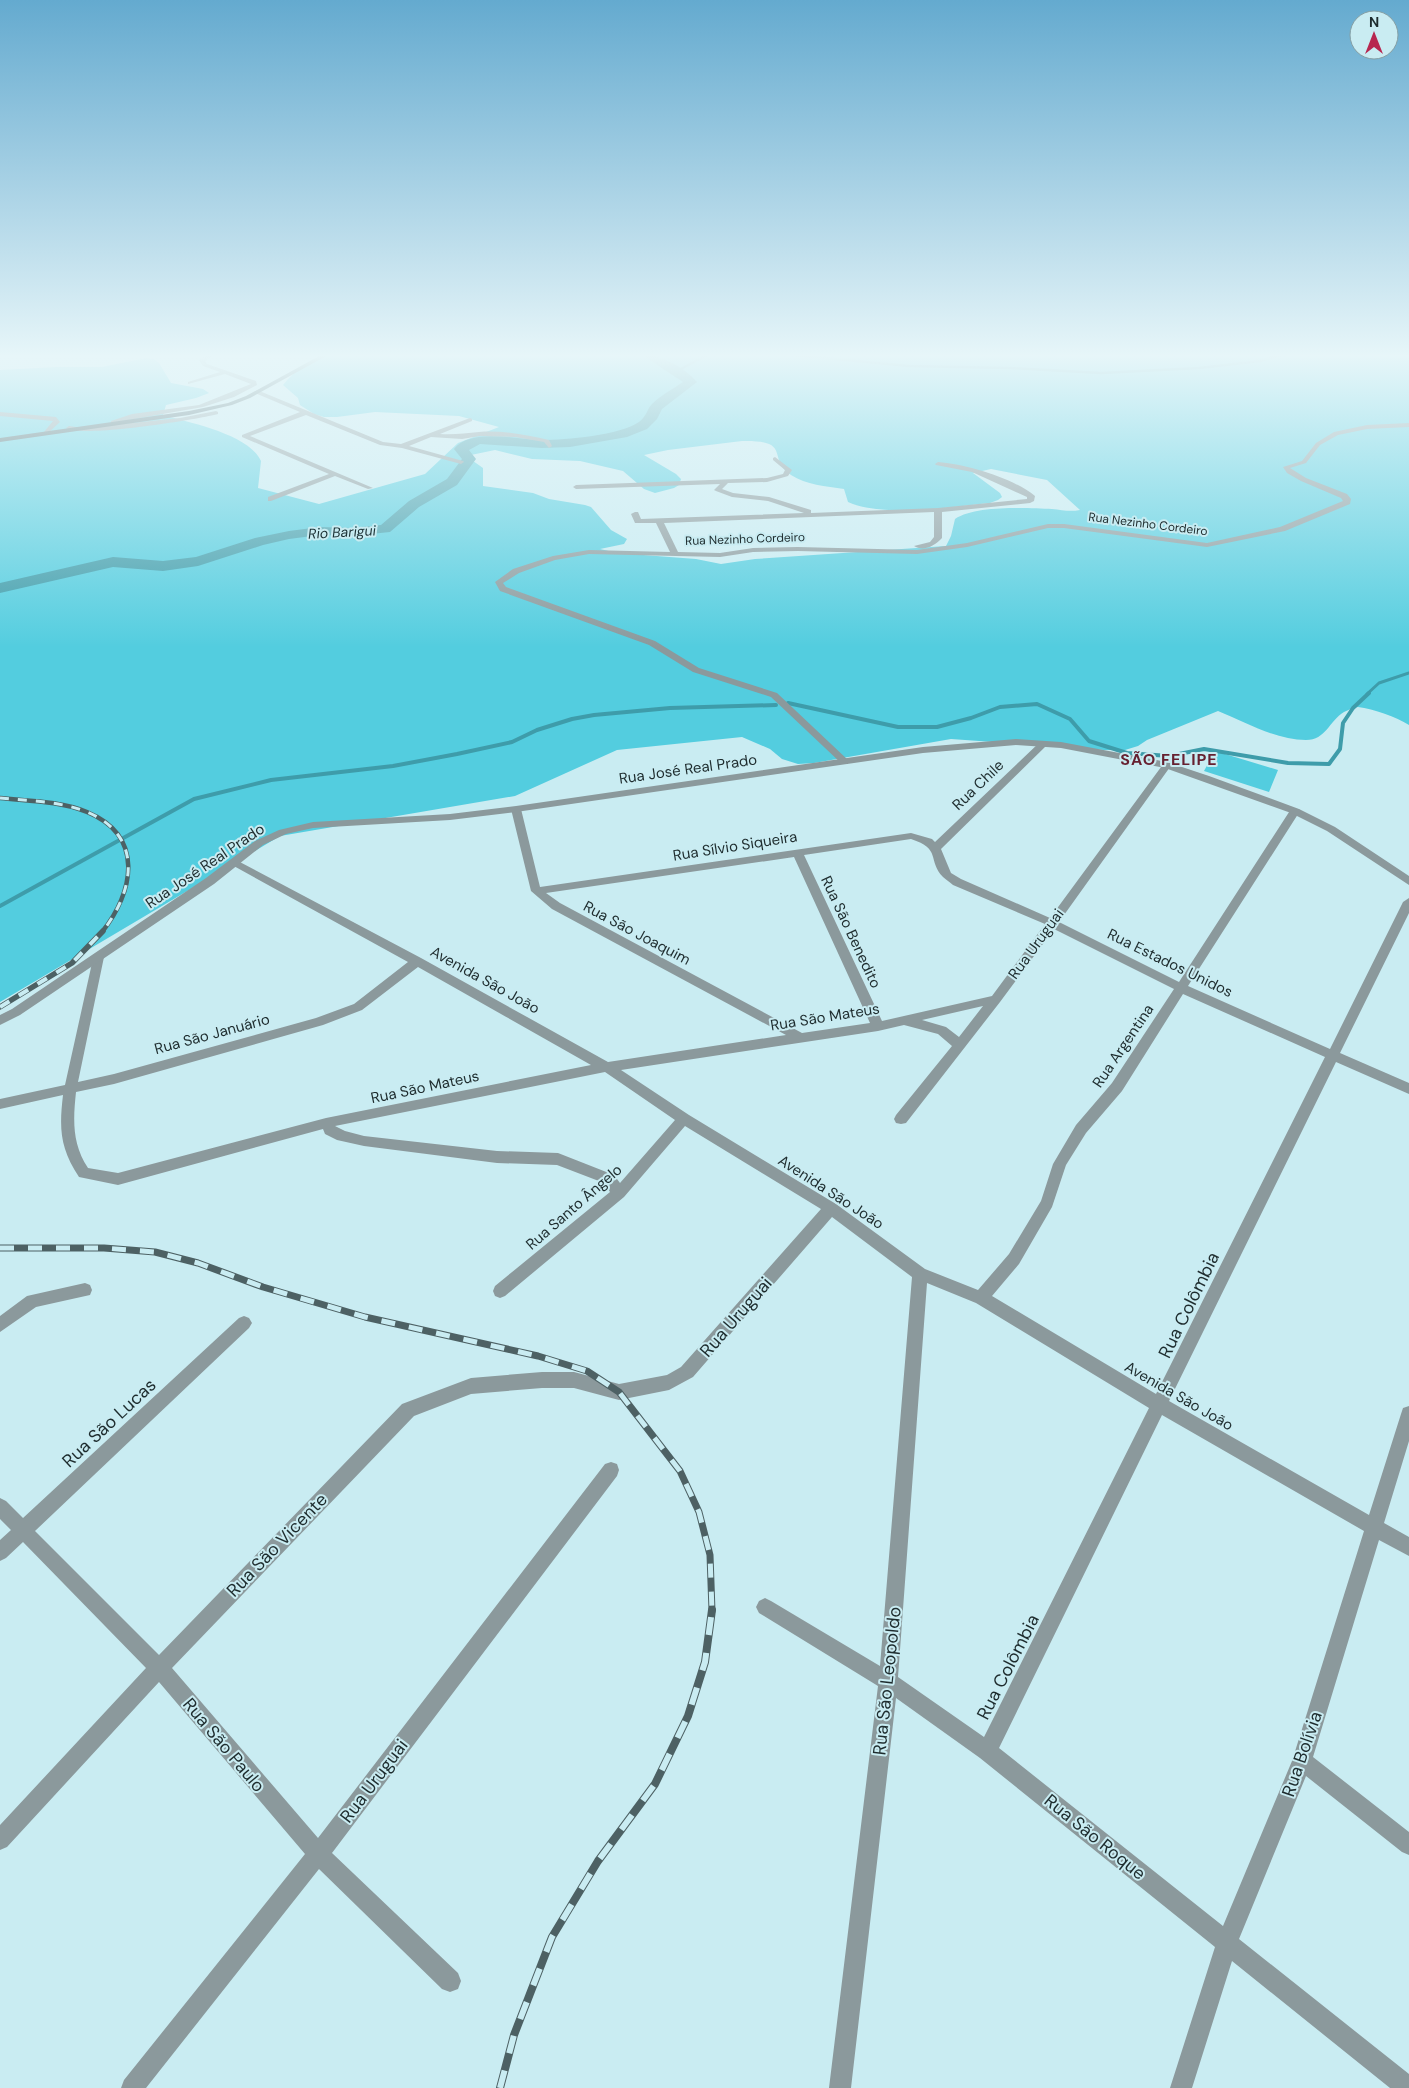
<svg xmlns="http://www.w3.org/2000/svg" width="1409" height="2088" font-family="'DM Sans',sans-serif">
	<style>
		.green { fill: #53cddf; fill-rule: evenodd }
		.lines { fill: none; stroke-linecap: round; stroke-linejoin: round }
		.stream-far2 { stroke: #3e9caa; stroke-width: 2.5 }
		.stream-far1 { stroke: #3e9caa; stroke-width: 3 }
		.stream { stroke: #3e9caa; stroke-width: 4 }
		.river { fill: #3e9caa; fill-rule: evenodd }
		.minor { fill: #8b999c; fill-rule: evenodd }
		.tertiary { fill: #8b999c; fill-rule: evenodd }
		.primary { fill: #415b60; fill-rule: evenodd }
		.rail-far3-casing { stroke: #4d6164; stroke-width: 4.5 }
		.rail-far2-casing { stroke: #4d6164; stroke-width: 5.5 }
		.rail-far1-casing { stroke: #4d6164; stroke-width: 7 }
		.rail-casing { stroke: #4d6164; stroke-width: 8 }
		.rail-far3 { stroke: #c9ecf2; stroke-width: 3; stroke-dasharray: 9; stroke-linecap: butt }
		.rail-far2 { stroke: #c9ecf2; stroke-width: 4; stroke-dasharray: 11; stroke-linecap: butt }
		.rail-far1 { stroke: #c9ecf2; stroke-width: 5; stroke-dasharray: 14; stroke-linecap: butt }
		.rail { stroke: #c9ecf2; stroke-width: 6; stroke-dasharray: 18; stroke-linecap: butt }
		.labels { text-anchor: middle; stroke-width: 4; stroke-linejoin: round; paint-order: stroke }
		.far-street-label { font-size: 12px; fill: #1e2c2e; stroke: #c9ecf2 }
		.far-water-label { font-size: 14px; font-style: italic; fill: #1b3034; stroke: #c9ecf2 }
		.street-label { font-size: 15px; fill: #1e2c2e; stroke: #c9ecf2 }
		.far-district-label { font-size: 16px; font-weight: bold; letter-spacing: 1px; fill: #662030; stroke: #c9ecf2 }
		.near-street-label { font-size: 18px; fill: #1e2c2e; stroke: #c9ecf2 }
	</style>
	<rect width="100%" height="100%" fill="#c9ecf2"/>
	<!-- green -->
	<path class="green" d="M 329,355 L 1409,355 L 1409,725 C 1396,717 1374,709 1358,707 C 1355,707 1348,710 1344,712 C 1329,721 1326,740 1306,740 C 1276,740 1245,722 1218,711 L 1147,740 L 1138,746 L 1125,750 L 1104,750 L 951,739 L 814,763 L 798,764 L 782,759 L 770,749 L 742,737 L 617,750 L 515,796 L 280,836 L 0,1002 L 0,370 L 57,367 L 102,367 L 146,358 L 154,359 L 159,363 L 171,383 L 203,389 L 209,393 L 196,398 L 166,405 L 163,415 C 190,423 249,434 261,461 L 258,488 L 319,504 L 425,474 L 458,443 L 499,427 L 459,416 L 375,412 L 337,417 L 324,417 L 314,414 L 300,405 L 298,398 L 283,385 C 294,370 312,361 329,355 ZM 742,441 C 793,440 766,458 791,475 C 806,485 826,486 844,489 L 848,502 C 885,518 950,507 990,503 L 998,500 L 1002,497 L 1000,493 L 973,473 L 991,469 L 1047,480 L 1080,510 C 1070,512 1062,510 1052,509 C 1027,508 976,505 955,519 L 951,536 L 946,546 L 755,559 L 721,564 L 696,559 L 617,553 L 600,549 L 624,544 L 627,539 L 611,530 L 591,507 L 585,505 L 549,499 L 533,493 L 483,486 L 483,468 L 466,456 L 495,450 L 532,459 L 580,461 L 623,471 L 644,489 L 655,493 L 674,488 L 679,485 L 681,479 L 676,474 L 644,455 L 668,450 Z
		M 1215,751 L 1278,770 L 1269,792 L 1204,771 Z"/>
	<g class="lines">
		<!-- stream-far2 -->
		<path class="stream-far2" d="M 793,355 L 909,366 L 1010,368 L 1101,373 L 1199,368 L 1260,361 L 1281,355
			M 677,371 L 707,355"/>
		<!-- stream-far1 -->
		<path class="stream-far1" d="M 1367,694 L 1379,683 L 1409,673"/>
		<!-- stream -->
		<path class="stream" d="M 788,703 L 898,727 L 937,727 L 971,718 L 1000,707 L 1037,704 L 1070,719 L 1089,741 L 1127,753 L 1169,756 L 1204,749 L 1288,763 L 1329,764 L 1340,749 L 1343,723 L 1353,708 L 1369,693
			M 0,906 L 194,799 L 271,780 L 393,766 L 457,754 L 512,742 L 537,730 L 572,719 L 594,715 L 670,708 L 776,705"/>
		<!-- river -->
		<path class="river" d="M 642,355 C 662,355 684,367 697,382 L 662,409 L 657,419 L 647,429 L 627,437 L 570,447 L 542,448 L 480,444 L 469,450 L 476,459 L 457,485 L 419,507 L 390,532 L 351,536 L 320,535 L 289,539 L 263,545 L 198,566 L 163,571 L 113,567 L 0,593 L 0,583 L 113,557 L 163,561 L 196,557 L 255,538 L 289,531 L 320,527 L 351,528 L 381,525 L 409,501 L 447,479 L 462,459 L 454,449 C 471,427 518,440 542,440 C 565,440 621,435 639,422 C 647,416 647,409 652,404 C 661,395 673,389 683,382 Z"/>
		<!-- minor -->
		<path class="minor" d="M 207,355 L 214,355 L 205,361 L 207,364 L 256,381 L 257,385 L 234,397 L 203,407 L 111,423 L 111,421 L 132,414 L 199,405 L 251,384 L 225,374 L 188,384 L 188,382 L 220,372 L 203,366 L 199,360 Z
			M 257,390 L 383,442 L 401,444 L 470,418 L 472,419 L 472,421 L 440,434 C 454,435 466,433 479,432 C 502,430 527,435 549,440 L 552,446 L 549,448 L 544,442 L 515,437 L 480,436 L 462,439 L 431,437 L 409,446 L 463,461 L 464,462 L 461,464 L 402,448 L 380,445 L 306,415 L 250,436 L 373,488 L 368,489 L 335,476 L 271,501 L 268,501 L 268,497 L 329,474 L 242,437 L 242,435 L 300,412 L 255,393 Z
			M 216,411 L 218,412 L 218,414 C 195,420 82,438 66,428 L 69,426 L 83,428 L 180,418 Z
			M 0,412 L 56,417 L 60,422 L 47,434 L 44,432 L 53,421 L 0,416 Z
			M 1409,423 L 1409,427 L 1367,429 L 1338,435 L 1320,445 L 1306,463 L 1290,468 L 1306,478 L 1347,494 L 1351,499 L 1350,504 L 1285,531 L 1207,547 L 1064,528 L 1048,528 L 967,547 L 917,554 L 798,551 L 753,552 L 720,557 L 589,554 L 555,560 L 519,573 L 503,583 L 506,587 L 655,641 L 699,668 L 777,693 L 848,760 L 848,764 L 842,764 L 771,697 L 693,672 L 649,645 L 500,591 L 495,582 L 513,569 L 553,556 L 589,550 L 670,552 L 656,523 L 635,523 L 631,514 L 635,512 L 638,512 L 641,519 L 804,513 L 768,501 L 732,497 L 716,491 L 714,490 L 720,484 L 576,489 L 573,487 L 576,485 L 767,478 L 783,474 L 785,470 L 773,460 L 773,458 L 775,457 L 792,470 L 788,476 L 767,482 L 728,483 L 722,489 L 733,493 L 769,497 L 811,510 L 811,513 L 938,508 L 1027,499 L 1027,497 L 972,472 L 936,465 L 935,464 L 938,462 C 966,464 1013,478 1035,496 L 1034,501 L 1030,503 L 942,512 L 942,538 C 935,546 923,552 914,546 L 930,542 L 934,537 L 934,512 L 664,523 L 678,552 L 720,553 L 753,548 L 798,547 L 917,550 L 967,543 L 1048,524 L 1064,524 L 1207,543 L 1280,527 L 1343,501 L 1341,498 L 1301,481 L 1287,473 L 1283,467 L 1302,461 L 1316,443 L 1334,432 L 1367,425 Z
			M 1043,741 L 1048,744 L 1046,746 L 941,849 L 951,873 L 961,879 L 1050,918 L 1164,763 L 1170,763 L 1170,767 L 1059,922 L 1179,982 L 1291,809 L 1299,809 L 1300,811 L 1188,986 L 1330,1049 L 1403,902 L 1409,898 L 1409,913 L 1340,1053 L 1409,1083 L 1409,1094 L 1336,1062 L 1169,1401 L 1369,1515 L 1401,1414 L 1403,1408 L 1409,1406 L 1409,1441 L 1384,1523 L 1409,1537 L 1409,1556 L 1379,1540 L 1313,1757 L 1409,1832 L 1409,1855 L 1402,1852 L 1306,1776 L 1239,1939 L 1409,2074 L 1409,2088 L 1390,2088 L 1232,1961 L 1192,2088 L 1170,2088 L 1215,1947 L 980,1758 L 896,1698 L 851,2088 L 829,2088 L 878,1686 L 759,1613 L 756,1607 L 759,1601 L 765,1598 L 771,1601 L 880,1666 L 912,1277 L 832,1217 L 693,1377 L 669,1390 L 619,1400 L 574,1388 L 542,1388 L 471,1394 L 414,1416 L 172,1668 L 318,1838 L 605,1464 L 611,1462 L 617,1464 L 619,1470 L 617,1476 L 332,1853 L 458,1973 L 461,1981 L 458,1989 L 450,1992 L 442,1989 L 319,1869 L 146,2088 L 121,2088 L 124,2080 L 305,1854 L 159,1682 L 7,1847 L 0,1850 L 0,1825 L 146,1668 L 23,1542 L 6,1558 L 0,1561 L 0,1540 L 11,1530 L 0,1519 L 0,1498 L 6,1501 L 23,1518 L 239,1318 L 244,1316 L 249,1318 L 252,1323 L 249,1328 L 35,1531 L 159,1655 L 402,1404 L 471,1378 L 542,1372 L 574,1372 L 619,1384 L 667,1375 L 681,1367 L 821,1209 L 685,1126 L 624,1197 L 505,1296 L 500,1298 L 495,1296 L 493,1291 L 495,1286 L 610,1192 L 604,1183 L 557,1165 L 497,1163 L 364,1146 L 337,1140 L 325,1134 L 323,1129 L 118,1185 L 79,1177 C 60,1148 59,1129 63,1095 L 0,1109 L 0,1099 L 65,1085 L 94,954 L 102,954 L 104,957 L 78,1082 L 114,1074 L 316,1018 L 354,1004 L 408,962 L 232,865 L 231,863 L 236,860 L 421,958 L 608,1062 L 786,1035 L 552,909 L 531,891 L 511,809 L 512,807 L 520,807 L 521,809 L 540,887 L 911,833 L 932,839 L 935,842 L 1040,742 ZM 911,839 C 942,849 927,860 943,877 C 946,880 950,882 953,885 L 1045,924 L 992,996 L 882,1021 L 804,855 ZM 794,857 L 870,1023 L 802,1033 L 560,903 L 546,893 ZM 1054,929 L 1174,989 L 1112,1083 L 1076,1125 L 1053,1164 L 1041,1201 L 1009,1254 L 978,1290 L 925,1269 L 836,1204 L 689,1115 L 621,1070 L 878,1031 L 904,1025 L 938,1034 L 952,1046 L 896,1115 L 894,1119 L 896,1123 L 901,1124 L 906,1123 L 1000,1002 ZM 418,967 L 591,1065 L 326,1118 L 118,1173 L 88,1168 C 72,1144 73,1120 76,1092 L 114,1084 L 323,1025 L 362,1010 ZM 1183,994 L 1325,1057 L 1156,1394 L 992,1296 L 1019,1264 L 1052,1207 L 1066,1165 L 1086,1133 L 1122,1091 ZM 983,1006 L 959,1037 L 946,1027 L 922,1020 ZM 605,1072 L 675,1120 L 620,1183 L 614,1175 L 558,1153 L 497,1151 L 364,1136 L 345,1131 L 335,1126 ZM 927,1283 L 976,1303 L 1149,1408 L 984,1737 L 898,1677 ZM 1162,1415 L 1364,1531 L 1292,1761 L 1223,1926 L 999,1748 Z
			M 85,1283 L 90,1285 L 92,1290 L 90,1295 L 36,1307 L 0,1332 L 0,1316 L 27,1296 Z"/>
		<!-- tertiary -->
		<path class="tertiary" d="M 1016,739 L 1061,742 L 1167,762 L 1209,776 L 1299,809 L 1335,827 L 1409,876 L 1409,885 L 1327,831 L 1291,813 L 1165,768 L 1061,748 L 1016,745 L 923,753 L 516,812 L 450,820 L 313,828 L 286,834 L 263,845 L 214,884 L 20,1015 L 0,1025 L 0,1015 L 12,1009 L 206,878 L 255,841 L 279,830 L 313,822 L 450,814 L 516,806 L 923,747 Z"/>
		<!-- primary -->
		<path class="primary" d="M 321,355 L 328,355 L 250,398 L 232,405 L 189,415 L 0,442 L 0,438 L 189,411 L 228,403 L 246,396 Z"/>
		<!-- rail-far3 casing -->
		<g class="rail-far3-casing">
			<path id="rail-far3" d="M 0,798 C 29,801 60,801 87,812 C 145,836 134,892 102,932"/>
		</g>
		<!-- rail-far2 casing -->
		<g class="rail-far2-casing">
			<path id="rail-far2" d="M 0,1007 L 72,963 L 103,931"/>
		</g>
		<!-- rail-far1 casing -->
		<g class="rail-far1-casing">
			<path id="rail-far1" d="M 0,1248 L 104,1248 L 155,1252 L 198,1263 L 263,1287 L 365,1317 L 538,1356 L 587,1371 L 619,1392 L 680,1471 L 699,1512 L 710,1555 L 712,1611"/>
		</g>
		<!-- rail casing -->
		<g class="rail-casing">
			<path id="rail" d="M 500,2088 L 514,2035 L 552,1937 L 598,1861 L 655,1784 L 688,1716 L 705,1662 L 712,1610"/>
		</g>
		<!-- rail-far3 -->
		<use href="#rail-far3" class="rail-far3"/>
		<!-- rail-far2 -->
		<use href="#rail-far2" class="rail-far2"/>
		<!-- rail-far1 -->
		<use href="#rail-far1" class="rail-far1"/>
		<!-- rail -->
		<use href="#rail" class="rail"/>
	</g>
	<!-- sky -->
	<linearGradient id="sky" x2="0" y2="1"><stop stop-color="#64aacf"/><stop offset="0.55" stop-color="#e7f6f9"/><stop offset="1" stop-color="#e7f6f9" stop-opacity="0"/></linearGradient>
	<rect width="1409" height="647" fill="url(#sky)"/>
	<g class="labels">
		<!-- far-street labels -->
		<g class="far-street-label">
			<text transform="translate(1148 524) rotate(7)" y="4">Rua Nezinho Cordeiro</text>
			<text transform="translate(745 539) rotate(-2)" y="4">Rua Nezinho Cordeiro</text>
		</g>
		<!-- far-water labels -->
		<g class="far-water-label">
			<text transform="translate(342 532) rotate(-3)" y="5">Rio Barigui</text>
		</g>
		<!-- street labels -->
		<g class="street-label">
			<text transform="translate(688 769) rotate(-8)" y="5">Rua José Real Prado</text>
			<text transform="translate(978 785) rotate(-44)" y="5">Rua Chile</text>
			<text transform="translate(735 846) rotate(-9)" y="5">Rua Sílvio Siqueira</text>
			<text transform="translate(205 866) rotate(-34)" y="5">Rua José Real Prado</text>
			<text transform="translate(851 932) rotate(65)" y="5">Rua São Benedito</text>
			<text transform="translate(637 933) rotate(28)" y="5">Rua São Joaquim</text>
			<text transform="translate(1036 944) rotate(-54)" y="5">Rua Uruguai</text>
			<text transform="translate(1170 963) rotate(26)" y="5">Rua Estados Unidos</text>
			<text transform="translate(485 980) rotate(29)" y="5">Avenida São João</text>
			<text transform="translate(825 1017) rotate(-9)" y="5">Rua São Mateus</text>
			<text transform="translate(212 1034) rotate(-15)" y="5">Rua São Januário</text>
			<text transform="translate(1123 1046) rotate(-56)" y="5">Rua Argentina</text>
			<text transform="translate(425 1087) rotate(-12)" y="5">Rua São Mateus</text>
			<text transform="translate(831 1192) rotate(33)" y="5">Avenida São João</text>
			<text transform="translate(574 1207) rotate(-41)" y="5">Rua Santo Ângelo</text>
			<text transform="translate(1179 1396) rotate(30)" y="5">Avenida São João</text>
		</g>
		<!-- far-district labels -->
		<g class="far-district-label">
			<text x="1169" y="765">SÃO FELIPE</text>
		</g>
		<!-- near-street labels -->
		<g class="near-street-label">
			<text transform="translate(1189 1305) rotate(-64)" y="6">Rua Colômbia</text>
			<text transform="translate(736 1317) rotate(-49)" y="6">Rua Uruguai</text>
			<text transform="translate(109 1423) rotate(-43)" y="6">Rua São Lucas</text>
			<text transform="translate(277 1545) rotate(-46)" y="6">Rua São Vicente</text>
			<text transform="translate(1008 1667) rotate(-63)" y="6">Rua Colômbia</text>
			<text transform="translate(887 1681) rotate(-84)" y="6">Rua São Leopoldo</text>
			<text transform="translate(224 1745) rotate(50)" y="6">Rua São Paulo</text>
			<text transform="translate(1302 1754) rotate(-71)" y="6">Rua Bolívia</text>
			<text transform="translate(374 1781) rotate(-53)" y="6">Rua Uruguai</text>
			<text transform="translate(1095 1837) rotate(39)" y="6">Rua São Roque</text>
		</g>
	</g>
	<!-- north arrow -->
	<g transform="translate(1374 35)"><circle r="24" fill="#c9ecf2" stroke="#859fa4"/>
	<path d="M0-4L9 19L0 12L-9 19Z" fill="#b72750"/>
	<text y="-8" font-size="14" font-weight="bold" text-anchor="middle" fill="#1e2c2e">N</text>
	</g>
</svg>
